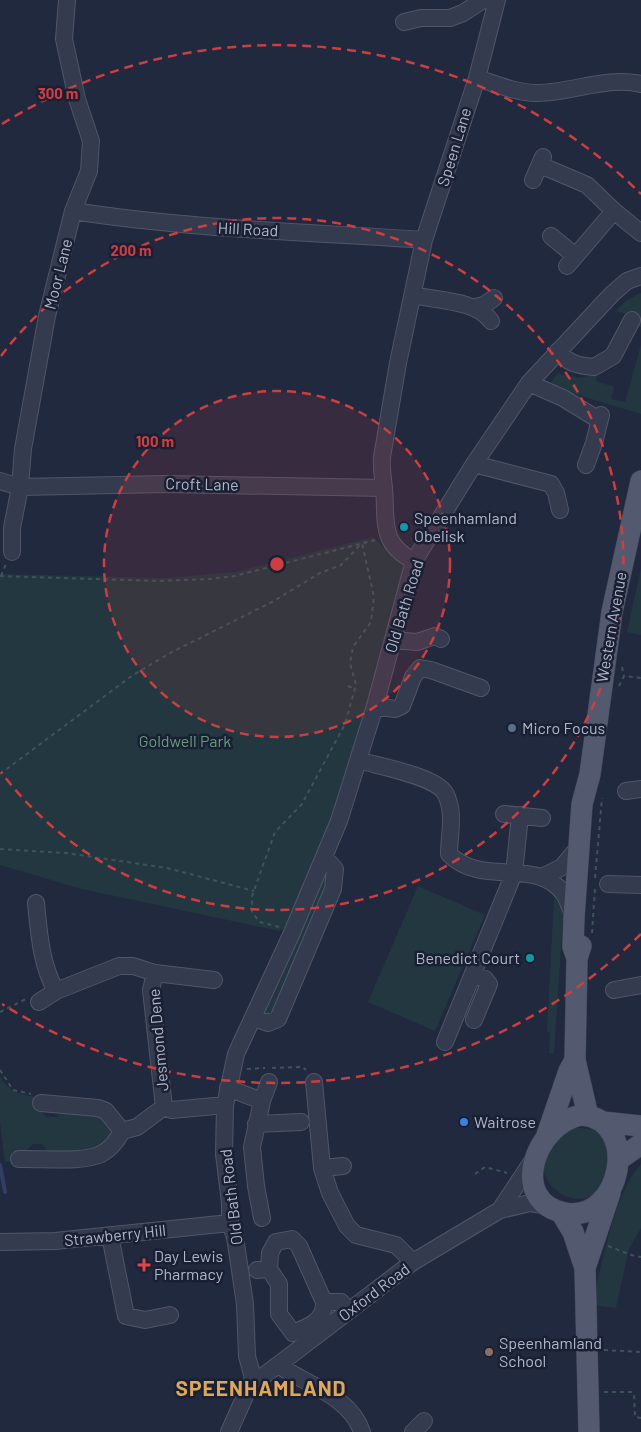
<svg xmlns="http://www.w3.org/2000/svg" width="641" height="1432" font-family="Barlow,sans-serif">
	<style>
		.green { fill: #233740 }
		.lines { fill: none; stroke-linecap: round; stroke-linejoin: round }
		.stream { stroke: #313e65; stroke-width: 4 }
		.minor-casing { stroke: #505669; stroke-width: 18 }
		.major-casing { stroke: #3e4457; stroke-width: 22 }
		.path { stroke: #3e535a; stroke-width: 2; stroke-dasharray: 4 4; stroke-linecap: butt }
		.minor { stroke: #353b4e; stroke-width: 16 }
		.major { stroke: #535a6f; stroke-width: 21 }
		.ring { fill: none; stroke: #d03d40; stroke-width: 2.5; stroke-dasharray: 9 6 }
		.culture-dot { fill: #0f9aa8; stroke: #1a2033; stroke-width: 2 }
		.service-dot { fill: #5c6f8a; stroke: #1a2033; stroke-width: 2 }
		.shop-dot { fill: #3f7fe0; stroke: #1a2033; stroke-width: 2 }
		.health-dot { fill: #e0444e; stroke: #1a2033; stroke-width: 2 }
		.education-dot { fill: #8d6e63; stroke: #1a2033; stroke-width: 2 }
		.labels { text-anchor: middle; stroke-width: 5; stroke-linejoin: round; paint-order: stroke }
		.street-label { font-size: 16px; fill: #b1b6ca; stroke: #1a2033 }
		.poi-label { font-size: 16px; fill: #b1b6ca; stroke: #1a2033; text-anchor: start }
		.park-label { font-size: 16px; fill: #659d7b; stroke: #1a2033 }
		.district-label { font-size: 21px; font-weight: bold; letter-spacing: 1px; fill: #dfa857; stroke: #1a2033 }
		.centre { fill: #d03d40; stroke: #1a2033; stroke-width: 2.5 }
		.ring-label { font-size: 15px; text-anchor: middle; font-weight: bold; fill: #d03d40; stroke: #1a2033; stroke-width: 5; stroke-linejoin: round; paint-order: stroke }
	</style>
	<rect width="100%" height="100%" fill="#21293f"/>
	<!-- green -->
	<path class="green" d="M 641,293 L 641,327 L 632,325 L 634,316 L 616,311 L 627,300 Z
		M 641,345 L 641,414 L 548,386 L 558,373 L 579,378 L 597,374 L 596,381 L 614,387 L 611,399 L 625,402 Z
		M 373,537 L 407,570 L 334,819 L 287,927 L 279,931 L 82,889 L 0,865 L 0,574 L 166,578 L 235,572 Z
		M 641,568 L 641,635 L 627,632 Z
		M 324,857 L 334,869 L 278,1019 L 254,1018 Z
		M 418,886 L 485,915 L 435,1031 L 368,1002 Z
		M 554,897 L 561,905 L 563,919 L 554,1053 L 549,1053 L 550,1033 L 547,1032 Z
		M 0,1076 C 9,1092 18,1094 36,1097 L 36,1107 L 47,1117 L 57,1117 L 63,1109 L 98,1111 L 113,1128 C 107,1158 75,1153 50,1154 L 42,1144 L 33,1144 L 16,1161 L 5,1162 L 0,1121 Z
		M 573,1127 L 594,1130 L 610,1144 L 608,1185 C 602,1188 597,1193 591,1196 C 571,1206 547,1189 543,1168 C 542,1161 546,1152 547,1145 Z
		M 641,1164 L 641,1228 L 629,1249 L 616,1308 L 592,1305 C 601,1267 615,1191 641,1164 Z"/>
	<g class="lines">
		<!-- stream -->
		<path class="stream" d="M 0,1165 L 5,1192"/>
		<!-- minor casing -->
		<g class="minor-casing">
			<path id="minor" d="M 404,22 L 421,18 L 450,18 L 463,13 L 483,0
				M 477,78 C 496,84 516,93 537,93 C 571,93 607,76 641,84
				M 540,165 L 587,185 L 614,211 L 641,233
				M 533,180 L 543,157
				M 73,211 C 189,229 307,232 424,240
				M 551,236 L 575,256
				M 567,266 L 614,211
				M 413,295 C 438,301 476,300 491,321
				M 475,307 L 484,305 L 494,298
				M 558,351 C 567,363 579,366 594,367 L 613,356 L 632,320
				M 529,383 L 563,398 L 599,420
				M 474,464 L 551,484 L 556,493 L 560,510
				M 586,465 L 594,443 L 601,415
				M 0,481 L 20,487 L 166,484 L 384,488
				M 12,552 L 12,528 L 20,487 L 23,449 L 47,316 L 73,211 L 89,171 L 91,141 L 77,99 L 64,39 L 67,0
				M 414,561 C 379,543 387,522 384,488 C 383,477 381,468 382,457 L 398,363 L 424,240 L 477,78 L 497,0
				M 393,640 L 417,642 L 435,636 L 441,639
				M 375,706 L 395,709 L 402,706 L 413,677 L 420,668 L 431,670 L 481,688
				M 358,760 C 378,766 435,776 445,793 C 447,796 449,803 450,807 C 453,822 449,839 449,854 C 482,888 537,856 564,894 C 568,900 570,908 573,915
				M 626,791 L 641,789
				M 504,814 L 542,818
				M 544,876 L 562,867 L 577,849
				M 608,884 L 641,885
				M 36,903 C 39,933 41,965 56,991
				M 155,973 L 151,990 L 164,1107
				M 473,974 L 485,979 L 489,984 L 474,1020
				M 614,990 L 641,985
				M 39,1002 L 56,991 L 119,966 L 133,966 L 155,973 L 214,980
				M 253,1018 L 268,1023 L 278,1019 L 333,889 L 335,869 L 324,857
				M 445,1042 L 514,873 L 520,815
				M 314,1082 L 322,1168 L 330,1193 L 347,1226 L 356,1235 L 396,1245 L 413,1262
				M 228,1088 L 262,1101 L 252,1147 L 256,1186 L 262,1218
				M 262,1101 L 269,1082
				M 41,1103 L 98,1108 L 106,1111 L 122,1131
				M 256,1124 L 301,1122
				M 19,1159 C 41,1158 83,1163 101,1154 C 111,1149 117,1141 122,1131 L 137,1127 L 164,1107 L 172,1110 L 225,1105
				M 322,1168 L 343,1166
				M 500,1210 L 533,1160
				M 110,1236 L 126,1316 L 145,1320 L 170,1315
				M 0,1242 L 55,1241 L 230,1223
				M 269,1269 L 279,1284 L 279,1314 L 293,1333 C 308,1327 325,1321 324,1302 L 341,1302 L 348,1311
				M 257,1270 L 269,1269 L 270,1253 L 276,1242 L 292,1239 L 299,1246 L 324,1302
				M 278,1365 C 307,1385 350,1396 362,1432
				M 253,1378 L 247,1356 L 245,1304 L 235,1237 L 230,1223 L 230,1203 L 224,1154 L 225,1105 L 236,1054 L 291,935 L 339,821 L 375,706 L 414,561 L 474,464 L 529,383 L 612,294 L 627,281 L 641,276
				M 253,1378 L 263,1376 L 278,1365 L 413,1262 L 500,1210 L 530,1203 L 549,1206
				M 229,1432 L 253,1378
				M 413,1432 L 424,1421"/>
		</g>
		<!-- major casing -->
		<g class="major-casing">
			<path id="major" d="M 581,946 L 577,958 L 575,1060 L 588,1116
				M 577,958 L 573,947 L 574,917 L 582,804 L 590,774 L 612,612 L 641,481
				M 582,1115 C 641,1120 622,1223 565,1213 C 508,1202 534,1123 582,1115 Z
				M 603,1122 L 641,1126
				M 547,1135 L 569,1071 L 575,1060
				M 621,1158 L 641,1144
				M 561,1212 L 573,1232 L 585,1268 L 589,1432
				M 585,1268 L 610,1193"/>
		</g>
		<!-- path -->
		<path class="path" d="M 0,576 L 158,581 L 210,579 L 235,576 L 375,540
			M 1,576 L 6,564
			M 622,667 L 624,676
			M 348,686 L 355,689
			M 619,686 L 624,676 L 641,678
			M 0,774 L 133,675 L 172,652 L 272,602 L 320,573 L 341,565 L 362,543
			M 0,849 L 66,853 L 167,868 L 254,891
			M 595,878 L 602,798
			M 279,927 L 260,922 L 252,913 L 252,896 L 275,832 L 302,804 L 345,724 L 356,685 L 350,663 L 353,647 L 371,622 L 374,597 L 362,543
			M 592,933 L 595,888
			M 0,1012 L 26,999
			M 272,1068 L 303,1067 L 306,1070
			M 247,1069 L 265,1068
			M 0,1070 L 13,1090 L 31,1094
			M 475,1174 L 485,1167 L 507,1173
			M 608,1246 L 631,1255 L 641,1257
			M 604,1350 L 641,1352
			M 604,1392 L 632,1392 L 634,1394 L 635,1417 L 641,1418"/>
		<!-- minor -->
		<use href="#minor" class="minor"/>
		<!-- major -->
		<use href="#major" class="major"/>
	</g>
	<!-- distance rings -->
	<circle cx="277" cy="564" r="173" fill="#d03d40" fill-opacity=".12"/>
	<g class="ring">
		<circle cx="277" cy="564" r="173"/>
		<path d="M1 356A346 346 0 1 1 1 772"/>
		<path d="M641 934A519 519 0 0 1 2 1004M2 124A519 519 0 0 1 641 194"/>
	</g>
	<!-- markers -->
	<g class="culture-dot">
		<circle cx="404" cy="527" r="5"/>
		<circle cx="530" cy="958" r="5"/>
	</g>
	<circle class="service-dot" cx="512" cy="728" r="5"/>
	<circle class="shop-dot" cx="464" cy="1122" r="5"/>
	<path class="health-dot" d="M141.5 1257.5h5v5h5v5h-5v5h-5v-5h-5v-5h5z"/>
	<circle class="education-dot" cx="489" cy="1352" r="5"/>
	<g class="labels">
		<!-- street labels -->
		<g class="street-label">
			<text transform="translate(454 147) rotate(-73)" y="6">Speen Lane</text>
			<text transform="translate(248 229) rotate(3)" y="6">Hill Road</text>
			<text transform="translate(58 274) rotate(-76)" y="6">Moor Lane</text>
			<text transform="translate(202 484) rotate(1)" y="6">Croft Lane</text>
			<text transform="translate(404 606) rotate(-73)" y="6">Old Bath Road</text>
			<text transform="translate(611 627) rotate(-80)" y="6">Western Avenue</text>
			<text transform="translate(158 1040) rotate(-95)" y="6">Jesmond Dene</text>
			<text transform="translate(231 1197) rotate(-97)" y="6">Old Bath Road</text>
			<text transform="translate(115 1235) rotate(-6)" y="6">Strawberry Hill</text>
			<text transform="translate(374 1292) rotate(-37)" y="6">Oxford Road</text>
		</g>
		<!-- poi labels -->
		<g class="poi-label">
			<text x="414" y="524">Speenhamland<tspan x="414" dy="18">Obelisk</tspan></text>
			<text x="522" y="734">Micro Focus</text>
			<text x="520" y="964" text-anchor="end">Benedict Court</text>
			<text x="474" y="1128">Waitrose</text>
			<text x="154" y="1262">Day Lewis<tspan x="154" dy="18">Pharmacy</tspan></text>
			<text x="499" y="1349">Speenhamland<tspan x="499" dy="18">School</tspan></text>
		</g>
		<!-- park labels -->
		<g class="park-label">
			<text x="185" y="747">Goldwell Park</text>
		</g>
		<!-- district labels -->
		<g class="district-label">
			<text x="261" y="1396">SPEENHAMLAND</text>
		</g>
	</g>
	<circle cx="277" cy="564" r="8" class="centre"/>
	<g class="ring-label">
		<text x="58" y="99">300 m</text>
		<text x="131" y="256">200 m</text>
		<text x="155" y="447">100 m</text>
	</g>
</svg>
